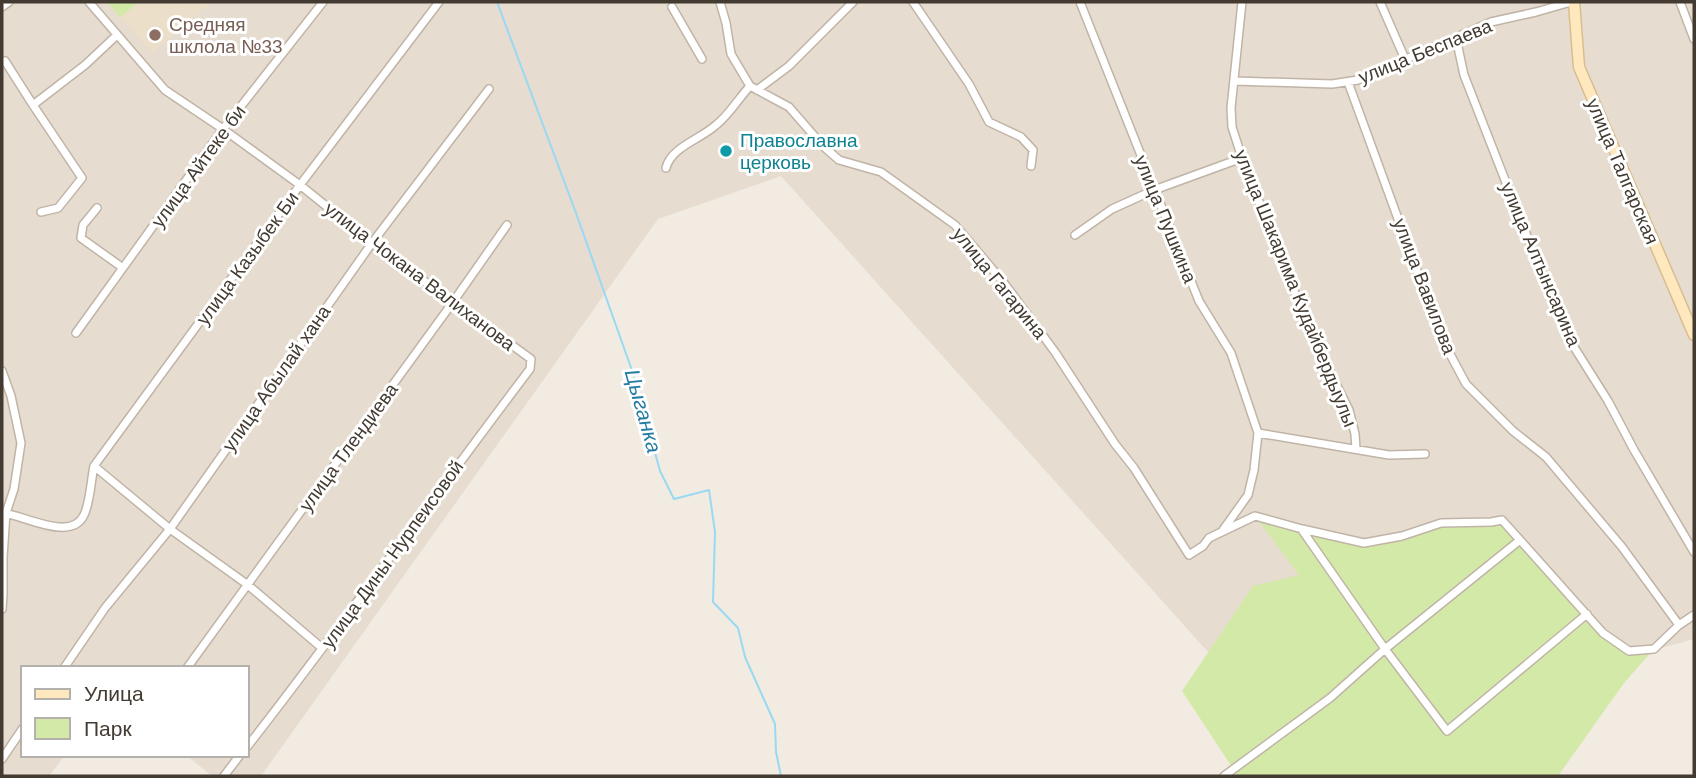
<svg xmlns="http://www.w3.org/2000/svg" width="1696" height="778" font-family="Helvetica,sans-serif">
	<style>
		.residential { fill: #e6dccf }
		.education { fill: #ecdfca }
		.green { fill: #d3e9a7 }
		.lines { fill: none; stroke-linecap: round; stroke-linejoin: round }
		.stream { stroke: #99d9f3; stroke-width: 2 }
		.street-casing { stroke: #c0b4a7; stroke-width: 10 }
		.secondary-casing { stroke: #d8bd90; stroke-width: 13 }
		.street { stroke: #fff; stroke-width: 7 }
		.secondary { stroke: #ffe8be; stroke-width: 10 }
		.education-dot { fill: #8d6e63; stroke: #fff; stroke-width: 2.5 }
		.culture-dot { fill: #0f9aa8; stroke: #fff; stroke-width: 2.5 }
		.labels { text-anchor: middle; stroke-width: 6; stroke-linejoin: round; paint-order: stroke }
		.education-label { font-size: 19px; fill: #785e54; stroke: #fff; text-anchor: start }
		.street-label { font-size: 19px; fill: #433b32; stroke: #fff }
		.culture-label { font-size: 19px; fill: #0d838f; stroke: #fff; text-anchor: start }
		.water-label { font-size: 21px; font-style: italic; fill: #257ca3; stroke: #fff }
	</style>
	<rect width="100%" height="100%" fill="#f2ebe1"/>
	<!-- residential -->
	<path class="residential" d="M 2,2 L 1694,2 L 1694,639 L 1600,665 L 1313,769 L 781,176 L 658,219 L 261,776 L 212,776 L 186,755 L 247,755 L 247,668 L 23,668 L 23,755 L 65,755 L 49,776 L 2,776 Z"/>
	<!-- education -->
	<path class="education" d="M 107,2 L 212,2 L 152,53 Z"/>
	<!-- green -->
	<path class="green" d="M 107,2 L 139,2 L 120,17 Z
		M 1255,516 L 1364,543 L 1441,523 L 1502,520 L 1603,633 L 1629,651 L 1654,649 L 1624,683 L 1558,776 L 1238,776 L 1182,691 L 1253,586 L 1299,575 Z"/>
	<g class="lines">
		<!-- stream -->
		<path class="stream" d="M 497,2 L 576,213 L 634,376 L 660,471 L 674,499 L 709,490 L 715,532 L 713,602 L 738,628 L 745,657 L 775,724 L 776,752 L 781,776"/>
		<!-- street casing -->
		<g class="street-casing">
			<path id="street" d="M 89,2 L 165,90 L 223,129 L 300,185 L 372,243 L 531,359 L 530,369 C 435,494 344,623 247,747
				M 720,2 L 726,23 L 731,54 L 750,86 L 789,107 L 823,146 L 839,160 L 881,172 L 955,225 L 1004,283 L 1055,352 L 1115,444 L 1134,468 L 1189,555 L 1203,546 L 1209,538 L 1255,516 L 1302,529 L 1364,543 L 1402,536 L 1441,523 L 1491,522 L 1502,520 L 1603,633 L 1629,651 L 1654,649 L 1679,625 L 1694,615
				M 913,2 L 969,84 L 989,122 L 1021,137 L 1033,150 L 1031,166
				M 1080,2 L 1199,301 L 1231,353 L 1258,433 L 1254,470 L 1248,495 L 1223,530
				M 1242,2 L 1231,108 L 1232,127 L 1242,158 L 1290,281 L 1316,344 L 1349,410 L 1355,434 L 1356,449
				M 1380,2 L 1405,59
				M 1680,2 L 1694,39
				M 2,7 L 9,2
				M 672,7 L 702,59
				M 1456,38 L 1464,75 L 1557,313 L 1574,347 L 1608,401 L 1634,450 L 1694,552
				M 5,61 L 33,105 L 85,65 L 117,35
				M 1235,81 L 1332,84 L 1358,80 L 1491,22 L 1536,12 L 1571,2
				M 1348,82 L 1442,339 L 1466,384 L 1513,431 L 1546,457 L 1622,547 L 1679,625
				M 757,90 L 789,66 L 853,2
				M 33,105 L 82,178 L 58,208 L 41,212
				M 666,168 C 671,147 701,139 716,125 C 728,116 739,98 750,86
				M 97,208 L 83,225 L 81,238 L 123,268
				M 1075,235 L 1112,209 L 1154,190 L 1242,158
				M 76,333 L 223,129 L 323,2
				M 2,371 L 11,396 L 21,443 L 14,489 L 6,513 L 3,557 L 3,594 L 2,609
				M 1258,433 L 1389,455 L 1425,454
				M 94,466 L 170,529 L 248,585 L 322,648
				M 2,513 C 22,514 71,543 84,515 C 90,503 91,480 94,466 L 300,185 L 439,2
				M 1520,540 L 1385,649 L 1447,731 L 1587,614
				M 64,668 L 105,608 L 170,529 L 372,243 L 489,89
				M 187,668 L 453,302 L 507,225
				M 2,759 L 23,728
				M 224,776 L 240,755
				M 1224,776 L 1330,698 L 1385,649 L 1302,530"/>
		</g>
		<!-- secondary casing -->
		<g class="secondary-casing">
			<path id="secondary" d="M 1574,2 L 1579,67 L 1694,335"/>
		</g>
		<!-- street -->
		<use href="#street" class="street"/>
		<!-- secondary -->
		<use href="#secondary" class="secondary"/>
	</g>
	<!-- markers -->
	<circle class="education-dot" cx="155" cy="35" r="7"/>
	<circle class="culture-dot" cx="726" cy="151" r="7"/>
	<g class="labels">
		<!-- education labels -->
		<g class="education-label">
			<text x="169" y="31">Средняя<tspan x="169" dy="22">шклола №33</tspan></text>
		</g>
		<!-- street labels -->
		<g class="street-label">
			<text transform="translate(1425 51) rotate(-22)" y="7">улица Беспаева</text>
			<text transform="translate(198 166) rotate(-54)" y="7">улица Айтеке би</text>
			<text transform="translate(1623 171) rotate(67)" y="7">улица Талгарская</text>
			<text transform="translate(1166 219) rotate(68)" y="7">улица Пушкина</text>
			<text transform="translate(247 258) rotate(-54)" y="7">улица Казыбек Би</text>
			<text transform="translate(1541 264) rotate(67)" y="7">улица Алтынсарина</text>
			<text transform="translate(420 276) rotate(37)" y="7">улица Чокана Валиханова</text>
			<text transform="translate(1000 283) rotate(51)" y="7">улица Гагарина</text>
			<text transform="translate(1425 286) rotate(69)" y="7">улица Вавилова</text>
			<text transform="translate(1296 288) rotate(68)" y="7">улица Шакарима Кудайбердыулы</text>
			<text transform="translate(276 378) rotate(-55)" y="7">улица Абылай хана</text>
			<text transform="translate(348 447) rotate(-54)" y="7">улица Тлендиева</text>
			<text transform="translate(392 554) rotate(-54)" y="7">улица Дины Нурпеисовой</text>
		</g>
		<!-- culture labels -->
		<g class="culture-label">
			<text x="740" y="147">Православна<tspan x="740" dy="22">церковь</tspan></text>
		</g>
		<!-- water labels -->
		<g class="water-label">
			<text transform="translate(643 411) rotate(74)" y="7">Цыганка</text>
		</g>
	</g>
	<!-- border -->
	<rect width="1696" height="778" fill="none" stroke="#433b32" stroke-width="7"/>
	<!-- legend -->
	<rect x="21" y="666" width="228" height="91" fill="#ffffff" stroke="#b4b1ad" stroke-width="2"/>
	<rect x="35" y="689" width="35" height="10" fill="#ffe8be" stroke="#b4b1ad" stroke-width="2"/>
	<text x="84" y="701" font-size="21" fill="#433b32">Улица</text>
	<rect x="35" y="718" width="35" height="21" fill="#d3e9a7" stroke="#b4b1ad" stroke-width="2"/>
	<text x="84" y="736" font-size="21" fill="#433b32">Парк</text>
</svg>
